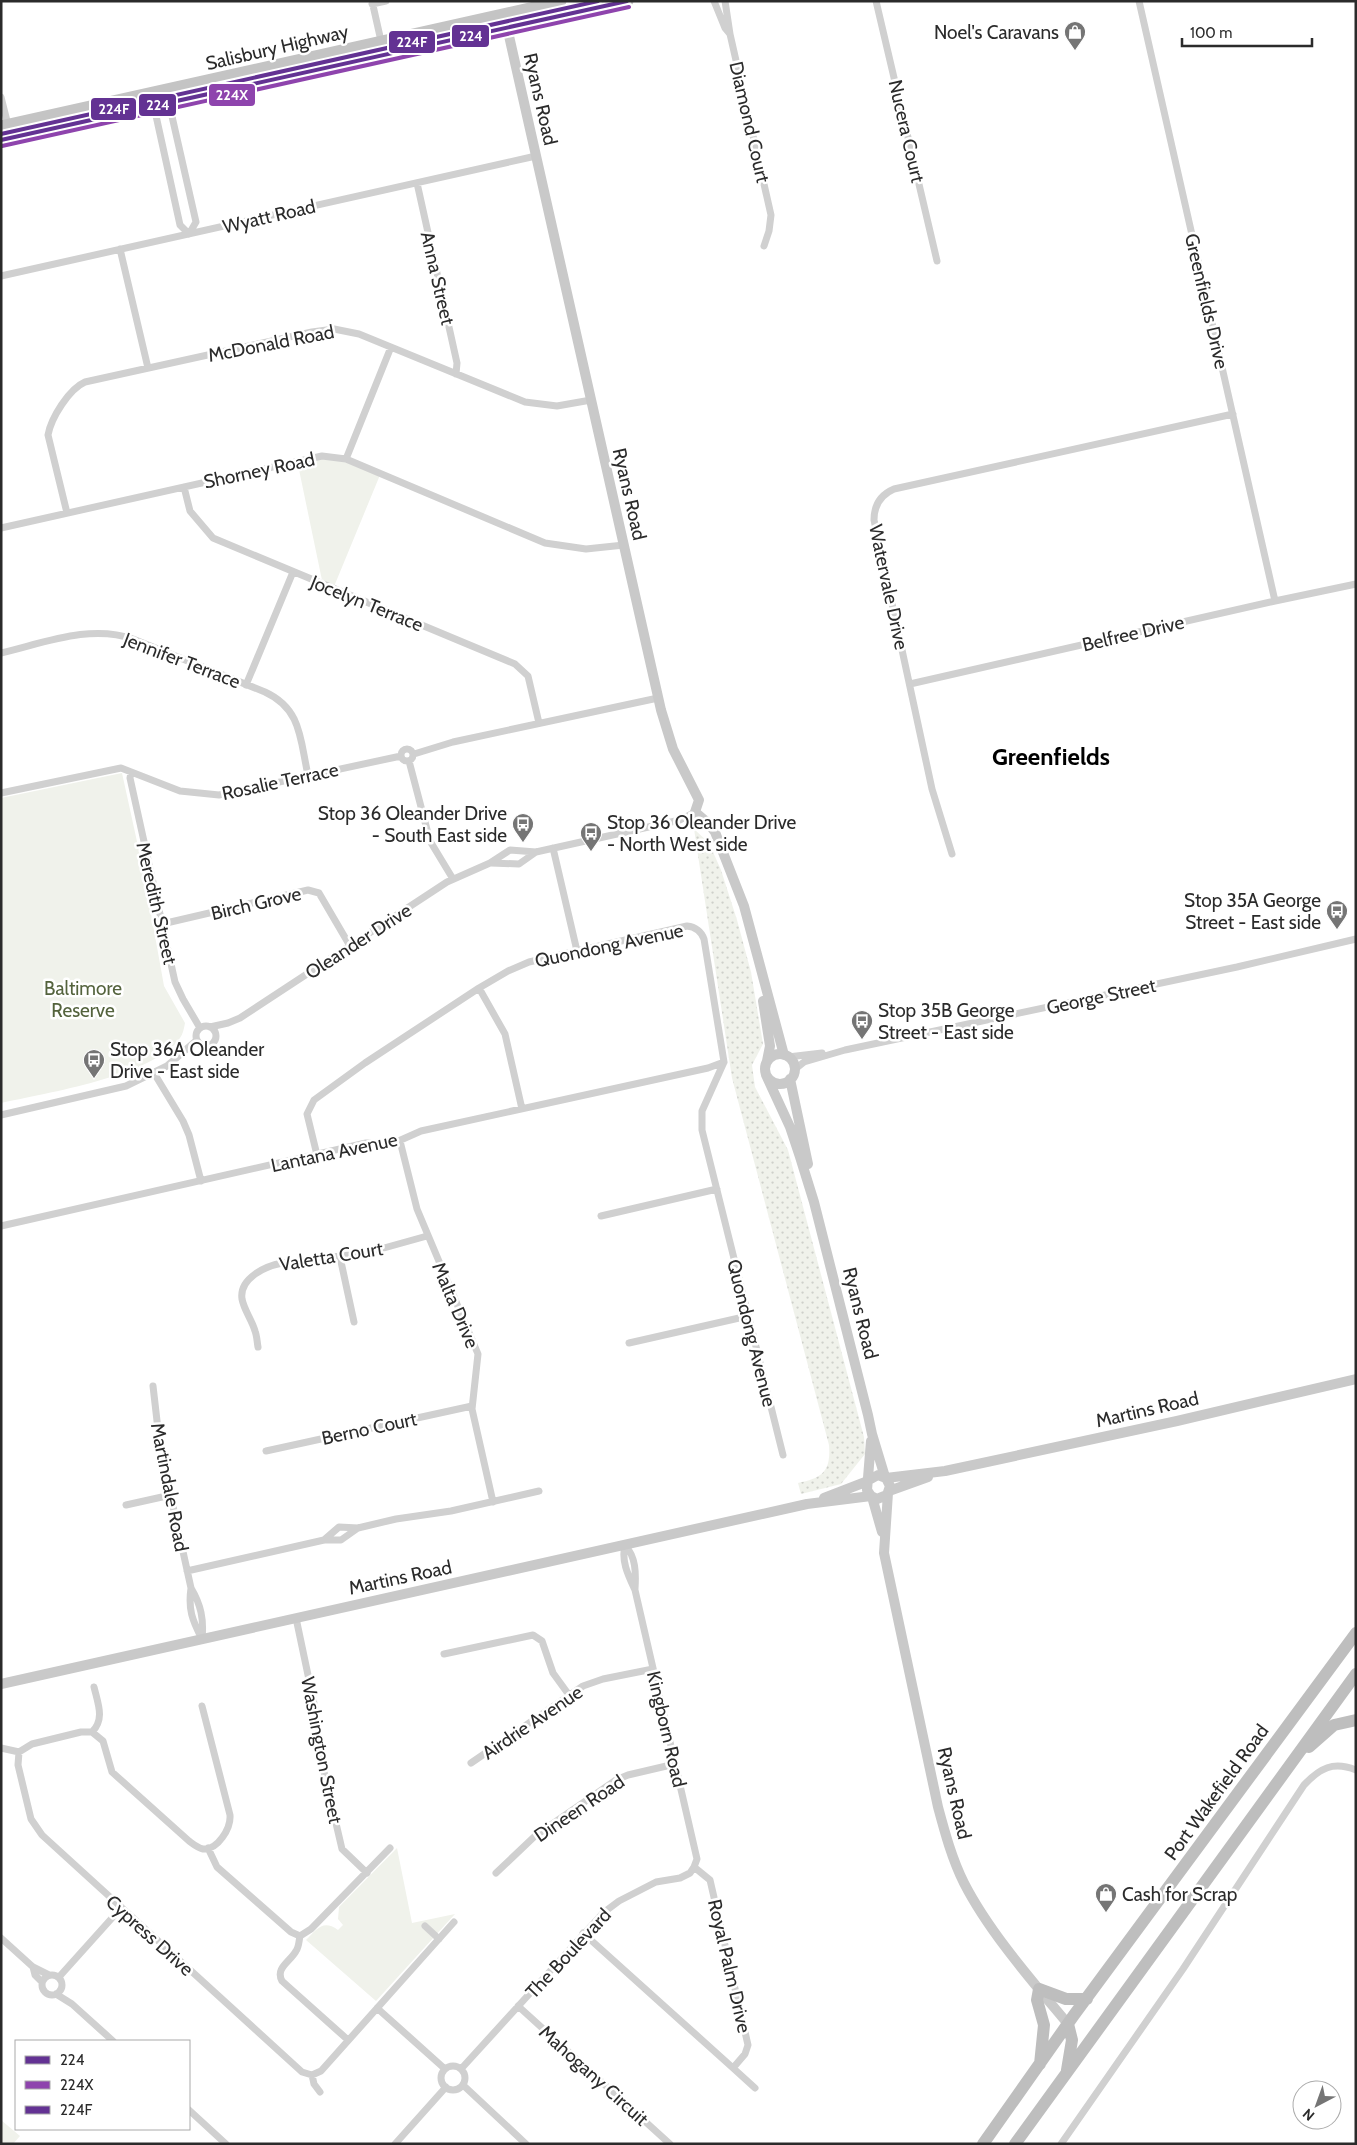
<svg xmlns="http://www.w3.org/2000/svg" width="1357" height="2145" font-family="Cabin,sans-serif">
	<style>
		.grass { fill: url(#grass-dots) }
		.park { fill: #f0f2eb }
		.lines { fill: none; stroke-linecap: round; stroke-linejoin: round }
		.street { stroke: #d0d0d0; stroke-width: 7 }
		.secondary { stroke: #c9c9c9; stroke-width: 10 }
		.primary { stroke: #c4c4c4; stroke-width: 11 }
		.highway { stroke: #bebebe; stroke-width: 12 }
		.bus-1-casing { stroke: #fff; stroke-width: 8 }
		.bus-2-casing { stroke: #fff; stroke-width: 8 }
		.bus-3-casing { stroke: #fff; stroke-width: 8 }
		.bus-1 { stroke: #633293; stroke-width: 4 }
		.bus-2 { stroke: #8e44ad; stroke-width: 4 }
		.bus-3 { stroke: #633293; stroke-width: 4 }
		.labels { text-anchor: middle; stroke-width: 5; stroke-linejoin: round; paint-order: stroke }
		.poi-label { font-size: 19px; fill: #2b2b2b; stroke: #fff; text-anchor: start }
		.street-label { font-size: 19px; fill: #2b2b2b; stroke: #fff }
		.park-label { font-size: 19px; fill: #54633d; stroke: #fff }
		.district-label { font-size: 24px; font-weight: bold; fill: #000; stroke: #fff }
		.line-badge { stroke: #fff; stroke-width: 2 }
		.badge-label { font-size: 14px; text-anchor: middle; font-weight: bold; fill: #fff }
	</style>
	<defs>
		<pattern id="grass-dots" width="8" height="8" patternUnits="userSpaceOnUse" patternTransform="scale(1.25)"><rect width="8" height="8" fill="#f0f2eb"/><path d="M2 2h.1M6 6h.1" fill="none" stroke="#ced0ca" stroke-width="1.8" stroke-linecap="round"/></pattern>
	</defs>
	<rect width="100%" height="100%" fill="#fff"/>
	<!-- grass -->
	<path class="grass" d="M 694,829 L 709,843 L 721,870 L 737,920 L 751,972 L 763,1044 L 752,1065 L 755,1087 L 788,1150 L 864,1437 L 865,1454 L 841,1484 L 801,1494 L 798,1483 C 823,1478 831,1471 829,1445 L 732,1078 Z"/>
	<!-- park -->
	<path class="park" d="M 322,456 L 346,459 L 380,475 L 333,589 L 323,585 L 297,460 Z
		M 122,773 L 143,869 L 164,986 L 185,1023 C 184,1028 183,1034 180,1038 C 154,1076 46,1093 1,1103 L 1,798 Z
		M 397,1848 L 412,1923 L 455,1914 L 376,2001 L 306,1940 C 317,1929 323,1919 338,1930 L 343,1925 L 338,1919 L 339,1907 Z
		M 1,2120 L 20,2136 L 13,2144 L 1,2144 Z"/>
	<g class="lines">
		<!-- street -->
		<path class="street" d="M 372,1 L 381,41
			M 714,1 L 725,28 L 730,34 L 771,215 L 769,231 L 764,246
			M 725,1 L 730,34
			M 876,1 L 937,261
			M 1139,1 L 1275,601
			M 372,4 L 386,1
			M 151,93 L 180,225 L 189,234 L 196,222 L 166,90
			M 1,97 L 8,125
			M 417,183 L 457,363 L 456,374
			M 120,249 L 148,368
			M 1,276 L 536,156
			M 346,459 L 391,347
			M 184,487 L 190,511 L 213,538 L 515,664 L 528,676 L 539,723
			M 67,513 L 48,435 C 51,418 69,389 85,382 L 312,332 L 334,329 L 359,334 L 525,402 L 557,406 L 591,400
			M 1,528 L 322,456 L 346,459 L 545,543 L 586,549 L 624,545
			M 1,653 C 44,643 90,624 133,639 L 265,692 C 302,709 300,740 308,775
			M 910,684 L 1275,601 L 1356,584
			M 246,685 L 293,572
			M401 755a6 6 0 1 1 12 0a6 6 0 1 1-12 0Z
			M 414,754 L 453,742 L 658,698
			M 409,761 L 430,841 L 453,879
			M 131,772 L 130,778 L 175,982 L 183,999 L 200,1028
			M 1,793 L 121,768 L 180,791 L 219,795 L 401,756
			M 553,848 L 577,951
			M 952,854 L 932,789 L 874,520 C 874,505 880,495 894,489 L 1233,414
			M 491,863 L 519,864 L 536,852
			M 162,924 L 308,890 L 319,893 L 350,946
			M 479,988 L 505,1034 L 522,1109
			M196 1036a10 10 0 1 1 20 0a10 10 0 1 1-20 0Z
			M 210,1027 L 228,1023 L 240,1018 L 447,882 L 490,863 L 510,850 L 536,852 L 680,820 L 695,812
			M 788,1057 L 822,1053
			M 794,1070 L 804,1062 L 845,1050 L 1237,967 L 1356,939
			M 154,1073 L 183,1121 L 189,1135 L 201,1181
			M 1,1115 L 126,1086 L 167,1066 L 197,1040
			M 400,1141 L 417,1209 L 478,1354 L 472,1409 L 493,1502
			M 317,1155 L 307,1114 L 314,1100 L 365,1063 L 479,988 L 508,971 L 529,962 L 687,926 C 696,927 701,931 704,939 L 724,1062 L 702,1111 L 702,1130 L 783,1455
			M 601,1216 L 717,1189
			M 1,1226 L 366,1143 L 394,1143 L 421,1131 L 708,1068 L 724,1062
			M 340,1257 L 354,1322
			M 629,1343 L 748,1316
			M 258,1347 C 257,1342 257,1336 255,1331 C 252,1320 244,1310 242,1299 C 239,1278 266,1266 282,1263 L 366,1253 L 427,1236
			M 153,1386 L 160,1447 L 191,1588 C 201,1605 204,1619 202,1639
			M 266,1451 L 472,1406
			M 126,1505 L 171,1495
			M 324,1540 L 339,1527 L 358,1528 L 396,1519 L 451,1511 L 539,1491
			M 625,1545 C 636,1557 636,1573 635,1589
			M 187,1571 L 324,1540 L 341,1540 L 358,1528
			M 191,1588 C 188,1609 192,1620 202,1639
			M 296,1618 L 316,1713 L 317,1742 L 342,1849 L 367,1873
			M 444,1654 L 533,1635 L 542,1641 L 553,1673 L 569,1695
			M 202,1706 L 230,1815 C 231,1828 218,1850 203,1849 C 198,1848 193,1844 189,1841 L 112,1772 L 103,1741 L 92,1732 L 81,1732 L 32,1744 L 19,1752 L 18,1765 L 31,1819 L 42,1835 L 302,2072 L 312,2075
			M 92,1732 C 105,1719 98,1704 94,1687
			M 1,1748 L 19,1752
			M 471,1763 L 583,1686 L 603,1679 L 653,1669
			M 208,1848 L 217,1867 L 291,1932 L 300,1936
			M 496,1873 L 535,1836 L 616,1780 L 628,1775 L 675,1764
			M 425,1926 L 439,1939
			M 583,1933 L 733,2068 L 745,2054 L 748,2045 L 710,1880 L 694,1867
			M 300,1936 C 299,1940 299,1947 296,1951 C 290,1962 275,1968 282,1981 L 348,2040
			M 300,1936 L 311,1929 L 390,1848
			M 1,1938 L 33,1967 L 49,1975
			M 33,1967 L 35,1975 L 42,1982
			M42 1985a10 10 0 1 1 20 0a10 10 0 1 1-20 0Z
			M 59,1977 L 121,1908
			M 56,1994 L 72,2004 L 113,2041
			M 518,2006 L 670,2144
			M 377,2008 L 445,2069
			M441 2078a12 12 0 1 1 24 0a12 12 0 1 1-24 0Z
			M 733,2068 L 755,2088
			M 461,2069 L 603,1913 L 619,1901 L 656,1882 L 680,1878 L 690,1873 L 694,1867 L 697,1859 L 635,1590 C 628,1575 621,1561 625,1545
			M 312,2075 L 321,2071 L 454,1922
			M 312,2075 L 314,2084 L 320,2092
			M 463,2085 L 526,2144
			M 189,2110 L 226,2144
			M 395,2144 L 446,2087
			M 1061,2144 L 1183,1969 L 1304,1785 C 1320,1768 1333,1761 1356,1770"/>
		<!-- secondary -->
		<path class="secondary" d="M 507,27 L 661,710 L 673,749 L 699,800 L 695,812 L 708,823 L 715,832 L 744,906 L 784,1055
			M 763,1001 L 770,1046 L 767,1061
			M765 1069a15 15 0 1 1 30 0a15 15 0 1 1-30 0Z
			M 766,1075 L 790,1127 L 800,1157 L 814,1202 L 868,1415 L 872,1434 L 885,1477
			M 790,1079 L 808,1164
			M 886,1478 L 945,1471 L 1177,1421 L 1356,1379
			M 869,1480 L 878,1475 L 886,1478 L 890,1486 L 887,1495 L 877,1499 L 871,1496 L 867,1490 L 871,1441
			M 889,1491 L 928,1477
			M 888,1493 L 884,1553 L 938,1807 C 945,1833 952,1859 964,1883 C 989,1932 1033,1982 1068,2024
			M 872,1497 L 882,1532
			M 824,1498 L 868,1481
			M 1,1684 L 807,1504 L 871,1496"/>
		<!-- primary -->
		<path class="primary" d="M 1,126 L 561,1
			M 1,140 L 628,1"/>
		<!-- highway -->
		<path class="highway" d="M 1309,1747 L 1334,1725 L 1356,1720
			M 1040,2064 L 1044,2025 L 1037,2000 L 1039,1989 L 1066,1999 L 1087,1999
			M 1067,2070 L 1072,2040 L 1068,2024
			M 983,2144 L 1074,2015 L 1356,1633
			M 1015,2144 L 1356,1674"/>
		<!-- bus-1 casing -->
		<g class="bus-1-casing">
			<path id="bus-1" d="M 1,140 L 627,1"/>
		</g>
		<!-- bus-2 casing -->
		<g class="bus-2-casing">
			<path id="bus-2" d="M 2,146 L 629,7"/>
		</g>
		<!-- bus-3 casing -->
		<g class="bus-3-casing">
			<path id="bus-3" d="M 1,134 L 598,1"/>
		</g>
		<!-- bus-1 -->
		<use href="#bus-1" class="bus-1"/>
		<!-- bus-2 -->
		<use href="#bus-2" class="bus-2"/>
		<!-- bus-3 -->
		<use href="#bus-3" class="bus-3"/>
	</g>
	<!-- icons -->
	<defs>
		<g id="shop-pin" transform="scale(1.125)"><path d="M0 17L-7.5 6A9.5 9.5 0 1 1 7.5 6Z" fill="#757575" stroke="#fff"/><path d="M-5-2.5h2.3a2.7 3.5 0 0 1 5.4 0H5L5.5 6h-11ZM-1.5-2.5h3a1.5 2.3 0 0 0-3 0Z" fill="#fff"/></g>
		<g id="bus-pin" transform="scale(1.125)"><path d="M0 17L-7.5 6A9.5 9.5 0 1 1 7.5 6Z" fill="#757575" stroke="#fff"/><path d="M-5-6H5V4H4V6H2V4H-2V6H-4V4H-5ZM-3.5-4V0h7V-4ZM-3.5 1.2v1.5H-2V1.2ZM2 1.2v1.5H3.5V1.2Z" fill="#fff"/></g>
	</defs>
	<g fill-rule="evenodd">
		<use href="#shop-pin" x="1075" y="32"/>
		<use href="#bus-pin" x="523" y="824"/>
		<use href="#bus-pin" x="591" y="833"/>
		<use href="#bus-pin" x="1337" y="911"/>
		<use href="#bus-pin" x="862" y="1021"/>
		<use href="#bus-pin" x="94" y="1060"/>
		<use href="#shop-pin" x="1106" y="1894"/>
	</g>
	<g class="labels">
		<!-- poi labels -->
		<g class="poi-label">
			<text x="1059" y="39" text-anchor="end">Noel's Caravans</text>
			<text x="507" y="820" text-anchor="end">Stop 36 Oleander Drive<tspan x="507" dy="22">- South East side</tspan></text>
			<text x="607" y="829">Stop 36 Oleander Drive<tspan x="607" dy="22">- North West side</tspan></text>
			<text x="1321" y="907" text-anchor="end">Stop 35A George<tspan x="1321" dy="22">Street - East side</tspan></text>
			<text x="878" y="1017">Stop 35B George<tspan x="878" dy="22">Street - East side</tspan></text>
			<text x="110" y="1056">Stop 36A Oleander<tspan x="110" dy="22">Drive - East side</tspan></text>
			<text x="1122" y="1901">Cash for Scrap</text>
		</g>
		<!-- street labels -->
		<g class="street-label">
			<text transform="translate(277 47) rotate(-13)" y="7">Salisbury Highway</text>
			<text transform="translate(541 99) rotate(77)" y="7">Ryans Road</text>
			<text transform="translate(750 122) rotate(77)" y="7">Diamond Court</text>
			<text transform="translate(907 131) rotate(77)" y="7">Nucera Court</text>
			<text transform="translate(269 216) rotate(-13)" y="7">Wyatt Road</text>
			<text transform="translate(438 278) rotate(77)" y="7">Anna Street</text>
			<text transform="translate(1207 301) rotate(77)" y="7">Greenfields Drive</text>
			<text transform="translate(271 343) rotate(-11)" y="7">McDonald Road</text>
			<text transform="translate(259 470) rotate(-12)" y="7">Shorney Road</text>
			<text transform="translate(630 494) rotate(77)" y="7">Ryans Road</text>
			<text transform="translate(889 587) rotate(78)" y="7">Watervale Drive</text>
			<text transform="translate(367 603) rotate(22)" y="7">Jocelyn Terrace</text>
			<text transform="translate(1133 633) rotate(-13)" y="7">Belfree Drive</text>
			<text transform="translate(182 660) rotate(21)" y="7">Jennifer Terrace</text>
			<text transform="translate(280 781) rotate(-12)" y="7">Rosalie Terrace</text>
			<text transform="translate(157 903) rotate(77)" y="7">Meredith Street</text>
			<text transform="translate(256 903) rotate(-13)" y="7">Birch Grove</text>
			<text transform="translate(358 941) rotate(-33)" y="7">Oleander Drive</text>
			<text transform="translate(609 945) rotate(-12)" y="7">Quondong Avenue</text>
			<text transform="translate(1101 996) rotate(-12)" y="7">George Street</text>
			<text transform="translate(334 1152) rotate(-12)" y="7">Lantana Avenue</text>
			<text transform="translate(331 1256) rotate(-9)" y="7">Valetta Court</text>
			<text transform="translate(456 1305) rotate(67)" y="7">Malta Drive</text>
			<text transform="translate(861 1313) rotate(76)" y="7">Ryans Road</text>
			<text transform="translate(752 1333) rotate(76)" y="7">Quondong Avenue</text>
			<text transform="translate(1147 1409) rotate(-13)" y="7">Martins Road</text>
			<text transform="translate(369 1428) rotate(-12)" y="7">Berno Court</text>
			<text transform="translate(170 1487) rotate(79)" y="7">Martindale Road</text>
			<text transform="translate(400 1577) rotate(-12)" y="7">Martins Road</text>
			<text transform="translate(532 1722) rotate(-34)" y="7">Airdrie Avenue</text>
			<text transform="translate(667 1729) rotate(77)" y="7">Kingborn Road</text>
			<text transform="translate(322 1750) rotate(79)" y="7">Washington Street</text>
			<text transform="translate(1216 1792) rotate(-54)" y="7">Port Wakefield Road</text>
			<text transform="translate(955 1793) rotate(77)" y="7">Ryans Road</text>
			<text transform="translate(579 1808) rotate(-34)" y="7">Dineen Road</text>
			<text transform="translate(150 1935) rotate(42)" y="7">Cypress Drive</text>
			<text transform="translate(568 1953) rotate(-47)" y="7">The Boulevard</text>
			<text transform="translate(730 1966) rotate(77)" y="7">Royal Palm Drive</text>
			<text transform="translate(594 2075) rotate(42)" y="7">Mahogany Circuit</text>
		</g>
		<!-- park labels -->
		<g class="park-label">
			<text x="83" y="995">Baltimore<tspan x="83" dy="22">Reserve</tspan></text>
		</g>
		<!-- district labels -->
		<g class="district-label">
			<text x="1051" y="765">Greenfields</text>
		</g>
	</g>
	<g class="line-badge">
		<rect x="451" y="24" width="39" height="24" rx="5" fill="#633293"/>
		<rect x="388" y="30" width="48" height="24" rx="5" fill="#633293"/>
		<rect x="208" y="83" width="48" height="24" rx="5" fill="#8e44ad"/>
		<rect x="138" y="93" width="39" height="24" rx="5" fill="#633293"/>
		<rect x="90" y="97" width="47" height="24" rx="5" fill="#633293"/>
	</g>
	<g class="badge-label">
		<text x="471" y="41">224</text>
		<text x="412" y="47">224F</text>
		<text x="232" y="100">224X</text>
		<text x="158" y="110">224</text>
		<text x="114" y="114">224F</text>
	</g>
	<!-- border -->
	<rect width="1357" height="2145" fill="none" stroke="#2b2b2b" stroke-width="5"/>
	<!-- legend -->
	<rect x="15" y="2040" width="175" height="90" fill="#ffffff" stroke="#aaaaaa"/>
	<rect x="25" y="2056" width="25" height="8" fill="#633293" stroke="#aaaaaa"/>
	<text x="60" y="2065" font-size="15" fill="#2b2b2b">224</text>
	<rect x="25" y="2081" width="25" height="8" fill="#8e44ad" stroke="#aaaaaa"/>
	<text x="60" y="2090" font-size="15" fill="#2b2b2b">224X</text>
	<rect x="25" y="2106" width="25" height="8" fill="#633293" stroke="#aaaaaa"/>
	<text x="60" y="2115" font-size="15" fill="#2b2b2b">224F</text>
	<!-- north arrow -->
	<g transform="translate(1317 2105) rotate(221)"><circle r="24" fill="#ffffff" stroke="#aaaaaa"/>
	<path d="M0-4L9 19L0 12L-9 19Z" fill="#757575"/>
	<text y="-8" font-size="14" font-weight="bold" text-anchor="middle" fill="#2b2b2b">N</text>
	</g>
	<!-- scale -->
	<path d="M1182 38v8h130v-8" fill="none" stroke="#2b2b2b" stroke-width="2.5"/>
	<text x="1190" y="38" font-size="15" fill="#2b2b2b" stroke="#ffffff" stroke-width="4" paint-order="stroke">100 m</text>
</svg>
